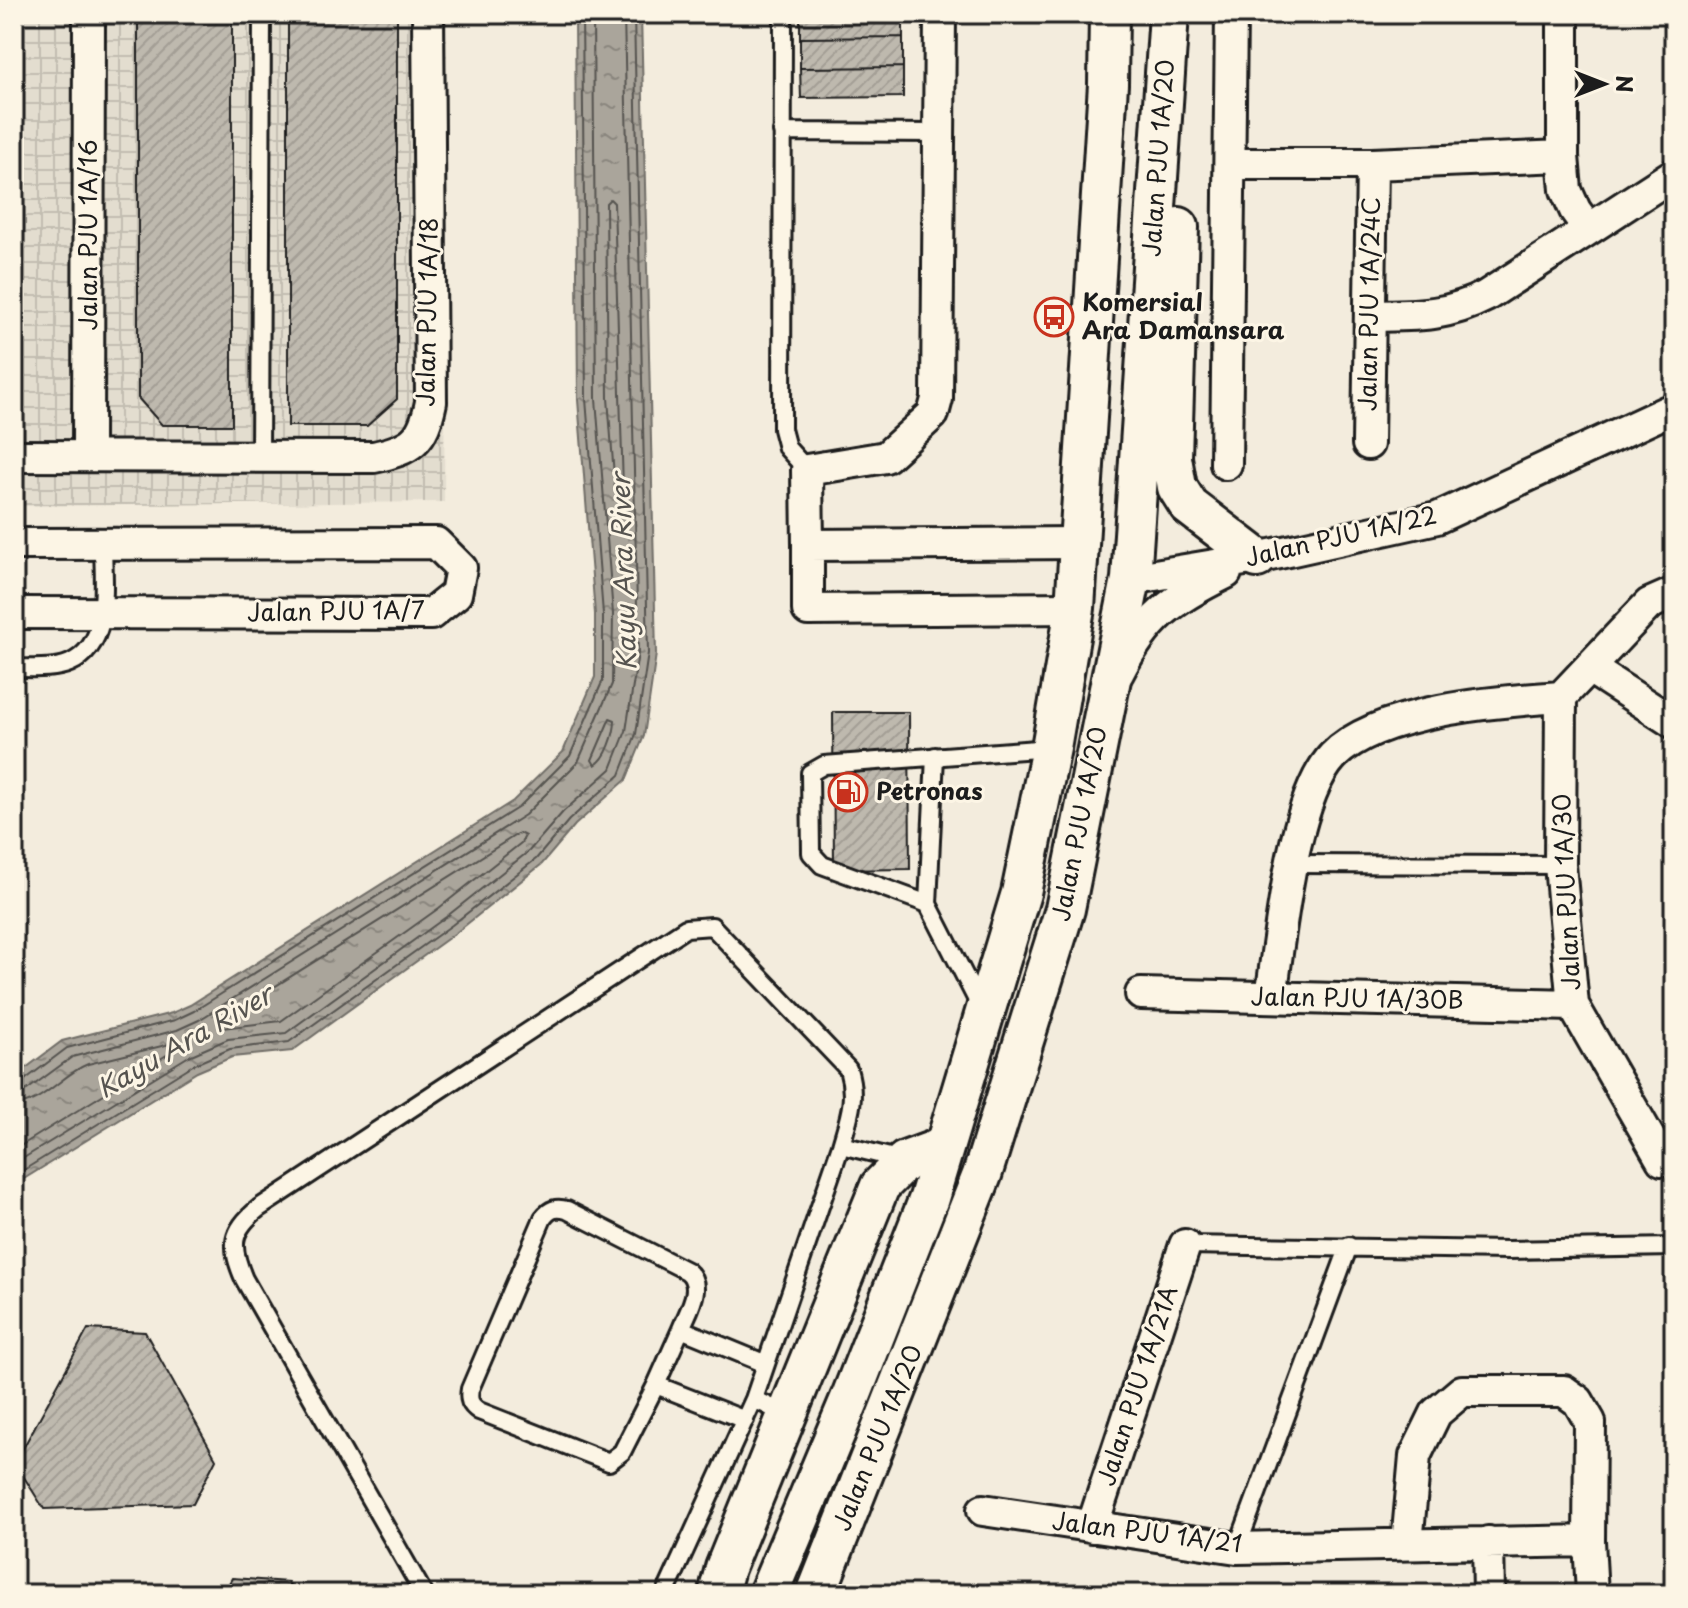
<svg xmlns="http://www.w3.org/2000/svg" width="1688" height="1608" font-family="'Playpen Sans',sans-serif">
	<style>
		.industrial { fill: url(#industrial-grid) }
		.water { fill: url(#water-ripples); stroke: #716e68; stroke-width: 2 }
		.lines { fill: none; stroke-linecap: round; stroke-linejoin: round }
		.shore { stroke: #55534f; stroke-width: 2 }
		.building { fill: url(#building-hatch); stroke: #1c1c1c; stroke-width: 2 }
		.service-casing { stroke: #1c1c1c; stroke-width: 22 }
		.minor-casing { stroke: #1c1c1c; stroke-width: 36 }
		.tertiary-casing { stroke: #1c1c1c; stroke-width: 44 }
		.service { stroke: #fcf5e5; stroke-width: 16 }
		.minor { stroke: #fcf5e5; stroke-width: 30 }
		.tertiary { stroke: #fcf5e5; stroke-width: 38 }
		.labels { text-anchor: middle; stroke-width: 6; stroke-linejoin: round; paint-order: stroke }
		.street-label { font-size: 24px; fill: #1c1c1c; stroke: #fcf5e5 }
		.poi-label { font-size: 24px; font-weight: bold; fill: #1c1c1c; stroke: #fcf5e5; text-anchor: start }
		.water-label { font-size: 26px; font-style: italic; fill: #55534f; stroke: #fcf5e5 }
	</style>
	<defs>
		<pattern id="industrial-grid" width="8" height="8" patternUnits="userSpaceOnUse" patternTransform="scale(2)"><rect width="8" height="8" fill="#e3ddcf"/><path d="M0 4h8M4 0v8" fill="none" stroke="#c2bdb1"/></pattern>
		<pattern id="water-ripples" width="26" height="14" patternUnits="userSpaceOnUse" patternTransform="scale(2)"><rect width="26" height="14" fill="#aaa59b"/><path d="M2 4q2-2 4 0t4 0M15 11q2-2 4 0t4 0" fill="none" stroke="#8a867e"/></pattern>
		<pattern id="building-hatch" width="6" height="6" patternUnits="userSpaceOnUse" patternTransform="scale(2)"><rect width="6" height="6" fill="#beb9ae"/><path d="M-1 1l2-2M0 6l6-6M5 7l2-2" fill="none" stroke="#a39e95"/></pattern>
	</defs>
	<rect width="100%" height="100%" fill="#f3ecdd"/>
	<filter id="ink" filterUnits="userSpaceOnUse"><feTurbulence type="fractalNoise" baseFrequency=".0125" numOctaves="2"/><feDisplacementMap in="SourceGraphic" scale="16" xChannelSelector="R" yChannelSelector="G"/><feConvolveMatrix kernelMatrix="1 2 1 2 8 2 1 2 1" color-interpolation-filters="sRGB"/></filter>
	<g filter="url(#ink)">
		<!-- industrial -->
		<path class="industrial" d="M 14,14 L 447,14 L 444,502 L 14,506 Z"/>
		<!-- water -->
		<path class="water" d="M 575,14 L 641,14 L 656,654 L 644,736 L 626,780 L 575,825 L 542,864 L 457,932 L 292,1051 L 232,1057 L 197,1072 L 14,1185 L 14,1077 L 62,1041 L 172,1013 L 190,1005 L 513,801 L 563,752 L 595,677 L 595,614 L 578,400 Z"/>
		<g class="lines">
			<!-- shore -->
			<path class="shore" d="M 610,199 L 614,203 L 623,488 L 620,492 L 615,489 L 608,398 L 606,203 Z
				M 610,718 L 615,720 C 615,733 607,759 595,765 L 592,760 Z
				M 519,833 L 525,836 L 521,843 L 439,908 L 281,1021 L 222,1028 L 219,1027 L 220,1021 Z
				M 14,1083 L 22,1082 L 67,1048 L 175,1020 L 194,1011 L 519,807 L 570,756 L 603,680 L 603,614 L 586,399 L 582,14
				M 14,1093 L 27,1090 L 72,1057 L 177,1030 L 199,1020 L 525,815 L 578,762 L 612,684 L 613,614 L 596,399 L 593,14
				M 14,1105 C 43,1104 62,1074 88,1064 L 170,1044 L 175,1047 L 173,1051 L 14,1150
				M 14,1164 L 189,1056 L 228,1039 L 286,1033 L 446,917 L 529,851 L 563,812 L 611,769 L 626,731 L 638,653 L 624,14
				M 14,1176 L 193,1065 L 230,1049 L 289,1042 L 452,925 L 536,859 L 569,820 L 620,775 L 636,734 L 648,653 L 634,14"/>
		</g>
		<!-- building -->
		<path class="building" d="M 138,14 L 232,14 L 232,425 L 162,425 L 138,398 Z
			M 288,14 L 397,14 L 397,399 L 367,426 L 288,426 Z
			M 800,14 L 903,14 L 903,37 L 800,38 Z
			M 903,37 L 903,67 L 800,68 L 800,38 Z
			M 903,67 L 903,97 L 801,98 L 800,68 Z
			M 833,712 L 909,712 L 910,869 L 834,870 Z
			M 88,1329 L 145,1332 L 216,1459 L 193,1504 L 44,1509 L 15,1463 Z
			M 232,1578 L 288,1582 L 295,1594 L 223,1594 Z"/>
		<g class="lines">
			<!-- service casing -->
			<g class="service-casing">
				<path id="service" d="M 783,14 L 782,429 L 787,448 L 807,470
					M 782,132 L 939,133
					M 260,457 L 262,14
					M 14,668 C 31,668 54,670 70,663 C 113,644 103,581 103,544
					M 1290,864 L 1560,865
					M 928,904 L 935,756
					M 981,1008 L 928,904 L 822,865 L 811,853 L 810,773 L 824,765 L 1050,748
					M 841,1145 L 902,1160
					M 1185,1245 L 1508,1250 L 1674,1247
					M 656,1385 L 681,1329
					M 745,1420 L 656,1385 L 622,1452 L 609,1462 L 479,1411 C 470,1405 468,1400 470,1389 L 543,1218 C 550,1209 556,1207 567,1210 L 687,1271 C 705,1286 688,1311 681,1329 L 766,1364
					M 1237,1548 L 1349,1246
					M 424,1594 L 244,1279 C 230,1246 230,1231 259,1208 L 686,928 L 712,926 L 848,1069 C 857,1098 849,1117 841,1145 L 754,1399
					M 665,1594 L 754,1399 L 787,1415"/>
			</g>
			<!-- minor casing -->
			<g class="minor-casing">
				<path id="minor" d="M 1563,14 L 1563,156 L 1566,190 L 1575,210 L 1588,228
					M 1230,164 L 1372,164 L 1563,156
					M 1370,316 C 1415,315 1445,317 1486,296 L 1674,174
					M 1368,444 L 1372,164
					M 14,456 L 374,457 C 412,449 423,441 431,402 L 428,14
					M 88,456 L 89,14
					M 1226,464 L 1231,14
					M 14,544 L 436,543 L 461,568 L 456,594 L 431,614 L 14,613
					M 808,545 L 807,470 L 886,457 L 933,414 L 937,399 L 940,14
					M 1131,579 L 1257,558 L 1437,518 L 1674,408
					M 1075,608 L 808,610 L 808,545 L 1080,543
					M 1591,669 L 1674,723
					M 1118,673 C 1147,617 1171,600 1226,573
					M 1561,697 L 1560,865 L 1573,1005 L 1662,1160
					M 1141,994 L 1573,1005
					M 1271,997 C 1280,937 1292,799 1333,756 C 1378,710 1499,701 1561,697 L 1649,604 L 1674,593
					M 983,1510 L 1237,1548 L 1589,1541
					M 1092,1527 L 1185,1245
					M 1488,1542 L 1489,1594
					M 1407,1544 L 1415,1456 L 1436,1413 L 1462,1391 L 1564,1391 L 1578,1401 L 1590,1422 L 1589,1541 L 1592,1594"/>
			</g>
			<!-- tertiary casing -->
			<g class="tertiary-casing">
				<path id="tertiary" d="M 1179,227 L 1172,458 L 1177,487 L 1189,506 L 1257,558
					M 718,1594 L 725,1568 L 880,1186 L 905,1161 L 943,1147
					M 768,1594 L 852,1394 L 929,1198 L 1021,893 L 1051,748 L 1075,608 L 1108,84 L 1109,14
					M 816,1594 L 982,1175 L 1065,909 L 1131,579 L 1169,14"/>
			</g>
			<!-- service -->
			<use href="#service" class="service"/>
			<!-- minor -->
			<use href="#minor" class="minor"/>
			<!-- tertiary -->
			<use href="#tertiary" class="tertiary"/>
		</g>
	</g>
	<!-- icons -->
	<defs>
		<g id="bus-ring" transform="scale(2)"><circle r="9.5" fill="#fcf5e5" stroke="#c8321e" stroke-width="1.5"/><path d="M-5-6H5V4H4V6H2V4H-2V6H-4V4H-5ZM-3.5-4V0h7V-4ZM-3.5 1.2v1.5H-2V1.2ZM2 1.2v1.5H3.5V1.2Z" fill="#c8321e"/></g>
		<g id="fuel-ring" transform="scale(2)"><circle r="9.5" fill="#fcf5e5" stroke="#c8321e" stroke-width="1.5"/><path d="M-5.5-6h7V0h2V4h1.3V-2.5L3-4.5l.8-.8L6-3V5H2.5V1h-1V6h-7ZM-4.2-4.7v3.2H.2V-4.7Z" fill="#c8321e"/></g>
	</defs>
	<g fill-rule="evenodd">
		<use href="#bus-ring" x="1054" y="317"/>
		<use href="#fuel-ring" x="848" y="792"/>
	</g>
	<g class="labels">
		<!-- street labels -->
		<g class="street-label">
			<text transform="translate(1159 158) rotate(-86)" y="8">Jalan PJU 1A/20</text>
			<text transform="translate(89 235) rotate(-90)" y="8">Jalan PJU 1A/16</text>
			<text transform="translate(1370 304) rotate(-89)" y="8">Jalan PJU 1A/24C</text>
			<text transform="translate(428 312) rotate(-89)" y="8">Jalan PJU 1A/18</text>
			<text transform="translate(1341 537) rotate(-13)" y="8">Jalan PJU 1A/22</text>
			<text transform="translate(336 612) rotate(-1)" y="8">Jalan PJU 1A/7</text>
			<text transform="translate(1080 824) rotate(-79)" y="8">Jalan PJU 1A/20</text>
			<text transform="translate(1567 892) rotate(-93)" y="8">Jalan PJU 1A/30</text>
			<text transform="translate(1357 999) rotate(1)" y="8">Jalan PJU 1A/30B</text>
			<text transform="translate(1138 1386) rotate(-72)" y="8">Jalan PJU 1A/21A</text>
			<text transform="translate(878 1438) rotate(-68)" y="8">Jalan PJU 1A/20</text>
			<text transform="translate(1147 1533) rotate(7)" y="8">Jalan PJU 1A/21</text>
		</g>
		<!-- poi labels -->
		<g class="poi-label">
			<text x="1082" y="311">Komersial<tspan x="1082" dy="28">Ara Damansara</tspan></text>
			<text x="876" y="800">Petronas</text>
		</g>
		<!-- water labels -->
		<g class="water-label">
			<text transform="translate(624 572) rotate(-92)" y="9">Kayu Ara River</text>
			<text transform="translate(185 1042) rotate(-30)" y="9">Kayu Ara River</text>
		</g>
	</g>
	<!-- margin -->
	<rect width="1688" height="1608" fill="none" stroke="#fcf5e5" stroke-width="48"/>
	<rect x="24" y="24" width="1640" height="1560" fill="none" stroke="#1c1c1c" stroke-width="3" filter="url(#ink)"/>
	<!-- north arrow -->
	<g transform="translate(1604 84) rotate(90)" stroke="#fcf5e5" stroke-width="6" paint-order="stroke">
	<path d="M0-6L14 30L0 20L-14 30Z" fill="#1c1c1c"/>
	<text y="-12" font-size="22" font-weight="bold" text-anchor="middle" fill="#1c1c1c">N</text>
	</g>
</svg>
